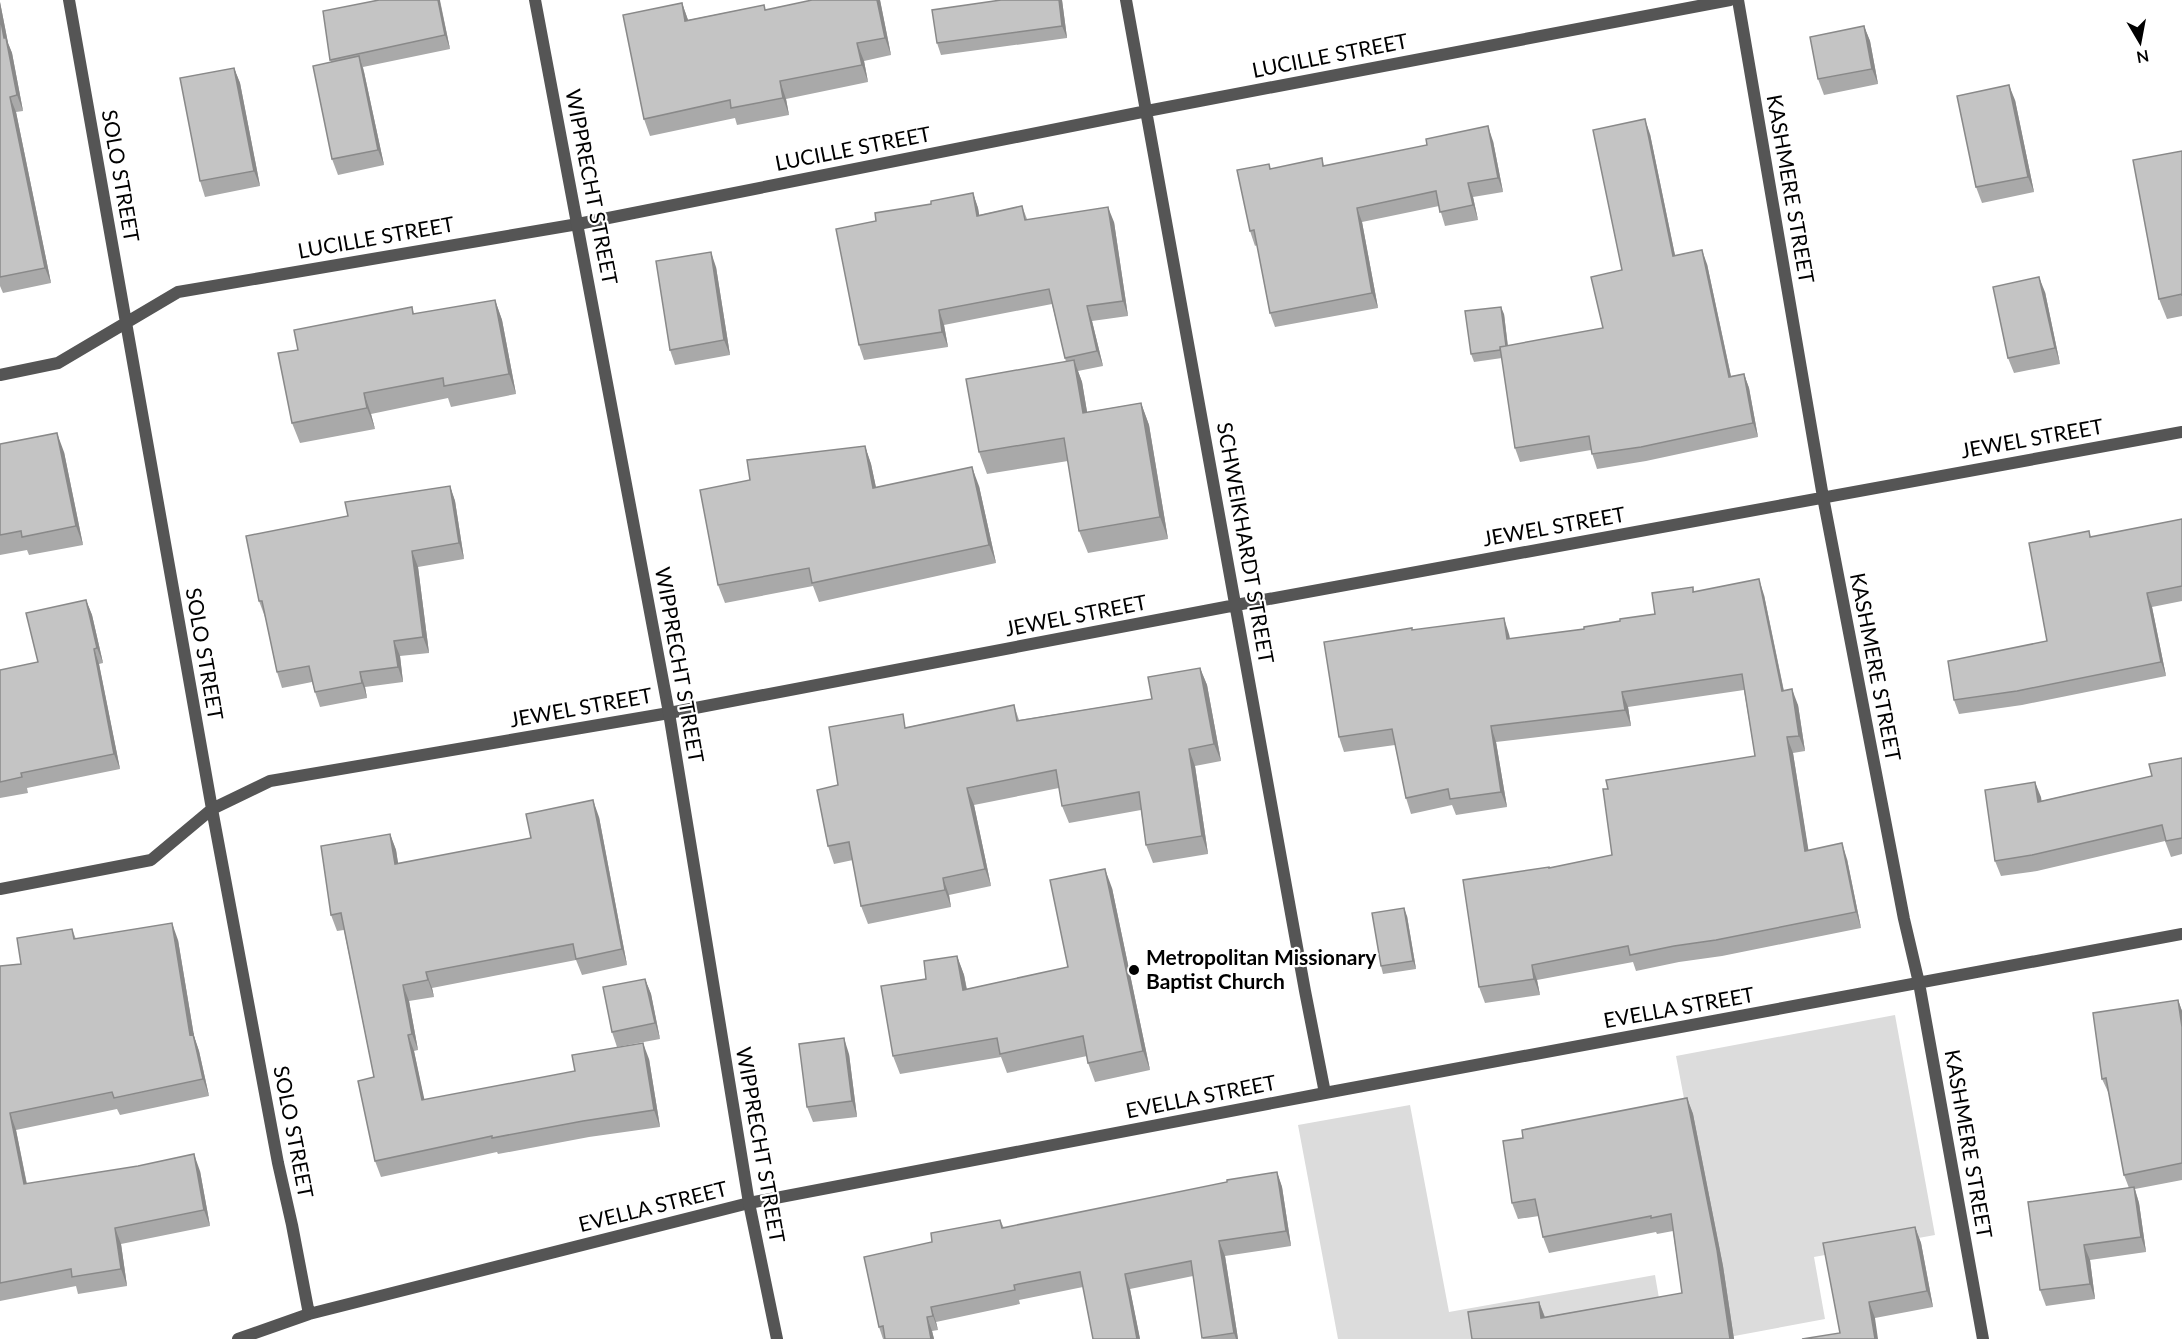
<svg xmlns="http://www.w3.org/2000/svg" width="2182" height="1339" font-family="Lato,sans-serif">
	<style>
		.green { fill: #dcdcdc }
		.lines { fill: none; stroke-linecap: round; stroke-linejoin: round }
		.minor { stroke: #555; stroke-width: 12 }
		.tertiary { stroke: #555; stroke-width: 12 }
		.wall { fill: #a9a9a9 }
		.shaded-wall { fill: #898989 }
		.building { fill: #c4c4c4; stroke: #898989; stroke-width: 1.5 }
		.poi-dot { fill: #000; stroke: #fff; stroke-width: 2 }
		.labels { text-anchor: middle; stroke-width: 4.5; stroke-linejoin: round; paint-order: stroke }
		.street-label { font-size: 21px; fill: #000; stroke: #fff }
		.poi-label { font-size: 21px; font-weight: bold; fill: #000; stroke: #fff; text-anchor: start }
	</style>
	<rect width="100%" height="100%" fill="#fff"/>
	<!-- green -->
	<path class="green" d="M 1895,1015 L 1935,1235 L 1814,1257 L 1825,1319 L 1729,1337 L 1676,1056 Z
		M 1410,1105 L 1449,1312 L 1655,1275 L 1666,1339 L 1338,1339 L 1298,1125 Z"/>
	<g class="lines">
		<!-- minor -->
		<path class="minor" d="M 69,0 L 212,809 L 278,1163 L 292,1225 L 309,1314
			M 1126,0 L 1305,991 L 1325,1093
			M 1738,0 L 1823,497 L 1904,919 L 1919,983 L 1983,1339
			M 0,375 L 58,363 L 178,292 L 578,224 L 1147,111 L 1730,0
			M 0,889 L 151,860 L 212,809 L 270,781 L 669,713 L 1236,605 L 2182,432
			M 238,1339 L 309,1314 L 749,1203 L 1325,1093 L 2182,934"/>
		<!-- tertiary -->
		<path class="tertiary" d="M 535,0 L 669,713 L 749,1203 L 777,1339"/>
	</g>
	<!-- wall -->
	<path class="wall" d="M 379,0 L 440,0 L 450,49 L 363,67 L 384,165 L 338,175 L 332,159 L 331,62 L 330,60 Z
		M 880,0 L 891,55 L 864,61 L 868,82 L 786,99 L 789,115 L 737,125 L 735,118 L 650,136 L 644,119 L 682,3 L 688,20 L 764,5 L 765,10 Z
		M 1062,0 L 1067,38 L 941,55 L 937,43 Z
		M 0,2 L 8,43 L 12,53 L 23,111 L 16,112 L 51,283 L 3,293 L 0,286 Z
		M 1864,26 L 1870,41 L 1878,84 L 1824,95 L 1818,79 Z
		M 234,68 L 240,83 L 260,186 L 205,197 L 200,181 Z
		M 2015,100 L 2034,192 L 1982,203 L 1976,187 Z
		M 1650,134 L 1675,255 L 1707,264 L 1731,376 L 1744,374 L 1749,388 L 1758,437 L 1646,461 L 1597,469 L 1591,450 L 1520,462 L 1515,448 L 1502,358 L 1474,362 L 1471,354 L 1504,314 L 1508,346 L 1603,328 L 1622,270 Z
		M 1493,141 L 1503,192 L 1473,197 L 1478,220 L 1445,226 L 1439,206 L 1362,222 L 1378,308 L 1275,327 L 1270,313 L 1257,245 L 1255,246 L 1250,231 L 1269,164 L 1270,169 L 1322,158 L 1324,166 Z
		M 2182,151 L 2182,316 L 2167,319 L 2159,299 Z
		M 973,193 L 978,208 L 979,215 L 1022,206 L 1027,219 L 1114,222 L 1128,316 L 1092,321 L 1103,366 L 1078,371 L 1082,382 L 1087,412 L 1141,403 L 1149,425 L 1168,539 L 1088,553 L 1079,531 L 1068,461 L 987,474 L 979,452 L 1066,362 L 1052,304 L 944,325 L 948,347 L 864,360 L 859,345 L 876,221 L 931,204 Z
		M 716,267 L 730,355 L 675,365 L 670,350 Z
		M 2045,292 L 2060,364 L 2014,373 L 2008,358 Z
		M 495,300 L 502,320 L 516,394 L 451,407 L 448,398 L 371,414 L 375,429 L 300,443 L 292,423 L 298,350 L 412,307 L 414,314 Z
		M 0,444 L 64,452 L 83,545 L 29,555 L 27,550 L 0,555 Z
		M 865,446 L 871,464 L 876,488 L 979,486 L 996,563 L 819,602 L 813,586 L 725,603 L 718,585 L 750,480 Z
		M 450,486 L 455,501 L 464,559 L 418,567 L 429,653 L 400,656 L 403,682 L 365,687 L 367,698 L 320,707 L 315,692 L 312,682 L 282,688 L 277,672 L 265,616 L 265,617 L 259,601 L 348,516 Z
		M 2182,519 L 2182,601 L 2152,607 L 2166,676 L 2022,705 L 1959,714 L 1954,700 L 2047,641 L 2089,531 L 2091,537 Z
		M 1693,587 L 1694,592 L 1764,595 L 1784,691 L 1798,705 L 1805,751 L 1793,753 L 1808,850 L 1847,859 L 1861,928 L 1722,956 L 1679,962 L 1636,971 L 1633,962 L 1537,980 L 1540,995 L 1485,1003 L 1479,987 L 1549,868 L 1612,855 L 1755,756 L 1744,690 L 1628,707 L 1631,726 L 1496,742 L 1507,807 L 1456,815 L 1452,805 L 1411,814 L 1406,798 L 1395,745 L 1344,752 L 1339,737 L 1412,630 L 1509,634 L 1510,639 L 1584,629 L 1655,614 Z
		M 86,600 L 92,615 L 103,663 L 99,664 L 120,769 L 27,788 L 28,793 L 0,798 L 0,670 L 38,662 Z
		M 1200,668 L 1207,685 L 1221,761 L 1195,766 L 1208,854 L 1153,863 L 1146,845 L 1141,810 L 1069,823 L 1062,806 L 1059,788 L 974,805 L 991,886 L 949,895 L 951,907 L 868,924 L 861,906 L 853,860 L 834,864 L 828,846 L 838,785 L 908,727 L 1014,705 L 1019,720 L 1152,699 Z
		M 2182,758 L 2182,854 L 2171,857 L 2165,841 L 2037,871 L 2001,876 L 1995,861 L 2035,782 L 2041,801 L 2152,776 Z
		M 599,817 L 627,965 L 582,975 L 576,960 L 432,988 L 434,997 L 409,1001 L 418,1050 L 414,1051 L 424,1100 L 649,1059 L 660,1127 L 589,1137 L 498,1154 L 497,1152 L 381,1177 L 375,1161 L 374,1077 L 344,930 L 337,931 L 331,915 L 390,834 L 396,850 L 398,864 L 531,838 Z
		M 1112,888 L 1150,1070 L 1095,1082 L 1088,1063 L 1087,1056 L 1007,1073 L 1001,1057 L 900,1074 L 893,1056 L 926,979 L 957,956 L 964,975 L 967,989 L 1068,967 Z
		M 1407,916 L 1416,969 L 1383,974 L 1381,966 Z
		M 72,929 L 76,939 L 178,940 L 194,1036 L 199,1051 L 209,1096 L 120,1115 L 117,1109 L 16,1130 L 27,1184 L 200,1171 L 210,1226 L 121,1244 L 127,1286 L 78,1294 L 76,1286 L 0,1301 L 0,966 L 21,964 Z
		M 645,979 L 651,994 L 660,1039 L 617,1047 L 612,1032 Z
		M 2178,1000 L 2182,1011 L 2182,1180 L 2135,1189 L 2139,1203 L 2146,1252 L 2090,1260 L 2095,1299 L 2046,1306 L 2040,1290 L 2129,1188 L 2124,1175 L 2109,1094 L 2102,1079 Z
		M 849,1054 L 857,1117 L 813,1122 L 807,1107 Z
		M 1687,1098 L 1693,1114 L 1723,1266 L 1734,1339 L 1472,1339 L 1539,1302 L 1545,1317 L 1682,1293 L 1673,1231 L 1657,1234 L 1656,1232 L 1549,1253 L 1543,1237 L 1539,1216 L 1518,1219 L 1512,1203 L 1523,1138 Z
		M 1277,1172 L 1282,1187 L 1291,1246 L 1225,1256 L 1238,1339 L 1203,1339 L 1193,1276 L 1130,1289 L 1140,1339 L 1093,1339 L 1083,1287 L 1019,1300 L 1020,1304 L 936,1322 L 938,1330 L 932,1331 L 934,1339 L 883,1339 L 879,1327 L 932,1242 L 1000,1220 L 1004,1228 Z
		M 1915,1227 L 1921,1243 L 1933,1307 L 1875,1318 L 1840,1333 Z"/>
	<!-- shaded-wall -->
	<path class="shaded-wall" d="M 438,0 L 440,0 L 440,2 L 450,49 L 445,35 Z
		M 877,0 L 880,0 L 891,55 L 885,38 Z
		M 1059,0 L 1062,0 L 1067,38 L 1062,26 Z
		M 0,2 L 8,43 L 12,53 L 23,111 L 17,95 L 4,38 L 0,16 Z
		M 682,3 L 688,20 L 685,21 Z
		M 1864,26 L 1870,41 L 1878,84 L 1872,69 Z
		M 857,43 L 864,61 L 868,82 L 862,65 Z
		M 359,56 L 364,72 L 384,165 L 378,150 Z
		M 234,68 L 240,83 L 260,186 L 254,171 Z
		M 780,81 L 786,99 L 789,115 L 783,98 Z
		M 2009,85 L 2015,100 L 2034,192 L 2028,177 Z
		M 10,97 L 16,112 L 51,283 L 45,268 Z
		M 1645,119 L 1650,134 L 1678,270 L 1673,256 Z
		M 1488,126 L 1493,141 L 1503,192 L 1498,178 Z
		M 1468,183 L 1473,197 L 1478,220 L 1473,205 Z
		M 973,193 L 978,208 L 982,231 L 977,216 Z
		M 1108,207 L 1114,222 L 1128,316 L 1123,301 Z
		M 1357,208 L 1362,222 L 1378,308 L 1372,293 Z
		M 1702,250 L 1707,264 L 1734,391 L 1729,377 Z
		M 711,252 L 716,267 L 730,355 L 724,340 Z
		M 2039,277 L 2045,292 L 2060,364 L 2055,348 Z
		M 495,300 L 502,320 L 516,394 L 509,374 Z
		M 1087,306 L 1092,321 L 1103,366 L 1097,351 Z
		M 1501,307 L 1504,314 L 1509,357 L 1507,350 Z
		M 939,310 L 944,325 L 948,347 L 942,332 Z
		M 1074,360 L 1082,382 L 1091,435 L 1083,413 Z
		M 1744,374 L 1749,388 L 1758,437 L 1753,423 Z
		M 364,393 L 371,414 L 375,429 L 367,408 Z
		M 1141,403 L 1149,425 L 1168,539 L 1160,517 Z
		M 57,433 L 64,452 L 83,545 L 76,526 Z
		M 865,446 L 871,464 L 880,506 L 873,488 Z
		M 972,467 L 979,486 L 996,563 L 989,545 Z
		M 450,486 L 455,501 L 464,559 L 459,543 Z
		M 412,551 L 418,567 L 429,653 L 423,637 Z
		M 1759,579 L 1764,595 L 1787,707 L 1782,691 Z
		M 2147,593 L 2152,607 L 2166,676 L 2161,662 Z
		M 86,600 L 92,615 L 103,663 L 97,648 Z
		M 1504,618 L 1509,634 L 1512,655 L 1507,639 Z
		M 394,641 L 400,656 L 403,682 L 398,667 Z
		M 94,649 L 99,664 L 120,769 L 114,754 Z
		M 1200,668 L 1207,685 L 1221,761 L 1214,744 Z
		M 360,672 L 365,687 L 367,698 L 362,683 Z
		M 1792,689 L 1798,705 L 1805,751 L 1799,736 Z
		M 1622,692 L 1628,707 L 1631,726 L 1625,710 Z
		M 1491,726 L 1496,742 L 1507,807 L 1501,792 Z
		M 1787,737 L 1793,753 L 1811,866 L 1805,851 Z
		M 1189,749 L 1195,766 L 1208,854 L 1202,836 Z
		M 2035,782 L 2041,797 L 2044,817 L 2038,802 Z
		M 967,788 L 974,805 L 991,886 L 985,869 Z
		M 593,800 L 599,817 L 627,965 L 622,949 Z
		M 390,834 L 396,850 L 401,881 L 395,864 Z
		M 1842,843 L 1847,859 L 1861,928 L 1856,912 Z
		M 1105,869 L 1112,888 L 1150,1070 L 1143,1051 Z
		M 943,878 L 949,895 L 951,907 L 945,890 Z
		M 1404,908 L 1407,916 L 1416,969 L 1413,961 Z
		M 172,923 L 178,940 L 194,1036 L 199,1051 L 209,1096 L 203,1079 L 190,1035 Z
		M 957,956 L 964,975 L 970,1008 L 963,990 Z
		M 1532,965 L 1537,980 L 1540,995 L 1534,979 Z
		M 426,972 L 432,988 L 434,997 L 428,980 Z
		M 645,979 L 651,994 L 660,1039 L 655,1023 Z
		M 403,985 L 409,1001 L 418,1050 L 412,1034 Z
		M 2178,1000 L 2182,1011 L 2182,1027 Z
		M 408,1035 L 414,1051 L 428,1116 L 422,1100 Z
		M 844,1038 L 849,1054 L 857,1117 L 852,1101 Z
		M 643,1043 L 649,1059 L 660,1127 L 654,1110 Z
		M 1687,1098 L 1693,1114 L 1723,1266 L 1734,1339 L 1730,1339 Z
		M 10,1113 L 16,1130 L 30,1201 L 24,1184 Z
		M 194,1154 L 200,1171 L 210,1226 L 204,1210 Z
		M 1277,1172 L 1282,1187 L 1291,1246 L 1286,1231 Z
		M 2134,1187 L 2139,1203 L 2146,1252 L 2141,1237 Z
		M 1915,1227 L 1921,1243 L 1933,1307 L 1927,1291 Z
		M 115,1228 L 121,1244 L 127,1286 L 121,1269 Z
		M 1219,1241 L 1225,1256 L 1238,1339 L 1236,1339 L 1234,1333 Z
		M 2084,1245 L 2090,1260 L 2095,1299 L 2090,1284 Z
		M 1125,1274 L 1130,1289 L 1140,1339 L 1137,1339 Z
		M 1539,1302 L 1545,1318 L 1541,1318 Z
		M 1869,1302 L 1875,1318 L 1878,1339 L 1875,1339 Z
		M 931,1307 L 936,1322 L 938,1330 L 933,1316 Z
		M 927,1317 L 932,1331 L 934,1339 L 931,1339 Z"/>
	<!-- building -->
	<path class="building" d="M 379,0 L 438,0 L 445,35 L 330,60 L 323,11 Z
		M 812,0 L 877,0 L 885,38 L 857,43 L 862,65 L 780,81 L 783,98 L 731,108 L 730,100 L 644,119 L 623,15 L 682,3 L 685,21 L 764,5 L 765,10 Z
		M 1001,0 L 1059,0 L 1062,26 L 937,43 L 932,10 Z
		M 0,16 L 4,38 L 6,38 L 17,95 L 10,97 L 45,268 L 0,277 Z
		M 1864,26 L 1872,69 L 1818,79 L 1810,37 Z
		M 359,56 L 378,150 L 332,159 L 313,66 Z
		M 234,68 L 254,171 L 200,181 L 180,78 Z
		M 2009,85 L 2028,177 L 1976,187 L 1957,96 Z
		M 1645,119 L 1673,256 L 1702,250 L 1729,377 L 1744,374 L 1753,423 L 1641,447 L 1592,454 L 1589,436 L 1515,448 L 1500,347 L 1603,328 L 1591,277 L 1622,270 L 1593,130 Z
		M 1488,126 L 1498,178 L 1468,183 L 1473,205 L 1440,212 L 1436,191 L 1357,208 L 1372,293 L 1270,313 L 1254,230 L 1250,231 L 1237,170 L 1269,164 L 1270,169 L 1322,158 L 1323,166 L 1427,145 L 1426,139 Z
		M 2182,151 L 2182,296 L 2182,294 L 2159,299 L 2133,160 Z
		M 973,193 L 977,216 L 1022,206 L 1025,220 L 1108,207 L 1123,301 L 1087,306 L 1097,351 L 1065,358 L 1049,289 L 939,310 L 942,332 L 859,345 L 836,229 L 876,221 L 875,213 L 931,204 L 931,201 Z
		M 711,252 L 724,340 L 670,350 L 656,261 Z
		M 2039,277 L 2055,348 L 2008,358 L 1993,287 Z
		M 495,300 L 509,374 L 444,386 L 443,378 L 364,393 L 367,408 L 292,423 L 278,353 L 298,350 L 294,330 L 412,307 L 413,314 Z
		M 1501,307 L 1506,346 L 1500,347 L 1500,350 L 1471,354 L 1465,311 Z
		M 1074,360 L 1083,413 L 1141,403 L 1160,517 L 1079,531 L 1064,438 L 979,452 L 966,379 Z
		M 57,433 L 76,526 L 22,537 L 21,531 L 0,535 L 0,444 Z
		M 865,446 L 873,488 L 972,467 L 989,545 L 812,583 L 809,568 L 718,585 L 700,490 L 750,480 L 747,460 Z
		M 450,486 L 459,543 L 412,551 L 423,637 L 394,641 L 398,667 L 360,672 L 362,683 L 315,692 L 309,666 L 277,672 L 262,601 L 259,601 L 246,536 L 348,516 L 345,502 Z
		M 2182,519 L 2182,586 L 2147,593 L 2161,662 L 2017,691 L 1954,700 L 1948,661 L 2047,641 L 2029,543 L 2089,531 L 2090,537 Z
		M 1759,579 L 1782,691 L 1792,689 L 1799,736 L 1787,737 L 1805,851 L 1842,843 L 1856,912 L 1716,940 L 1674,946 L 1630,955 L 1628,946 L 1532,965 L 1534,979 L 1479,987 L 1463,880 L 1549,867 L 1549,868 L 1612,855 L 1603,789 L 1608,789 L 1606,780 L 1755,756 L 1742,674 L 1622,692 L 1625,710 L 1491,726 L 1501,792 L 1450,799 L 1448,789 L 1406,798 L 1392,729 L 1339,737 L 1324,642 L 1412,628 L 1412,630 L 1504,618 L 1507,639 L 1584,629 L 1584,627 L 1620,621 L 1620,619 L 1655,614 L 1652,593 L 1693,587 L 1693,592 Z
		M 86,600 L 97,648 L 94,649 L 114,754 L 21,773 L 22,777 L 0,782 L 0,670 L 38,662 L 26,613 Z
		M 1200,668 L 1214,744 L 1189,749 L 1202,836 L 1146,845 L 1139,792 L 1062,806 L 1056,770 L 967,788 L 985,869 L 943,878 L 945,890 L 861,906 L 849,842 L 828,846 L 817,790 L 838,785 L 829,727 L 903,714 L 905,728 L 1014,705 L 1017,721 L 1152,699 L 1148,677 Z
		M 2182,758 L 2182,838 L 2166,841 L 2162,825 L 2032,855 L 1995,861 L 1985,790 L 2035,782 L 2038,802 L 2152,776 L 2149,764 Z
		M 593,800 L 622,949 L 576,959 L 573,944 L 426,972 L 428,980 L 403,985 L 412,1034 L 408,1035 L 422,1100 L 575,1071 L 572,1055 L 643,1043 L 654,1110 L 583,1121 L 492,1138 L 492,1136 L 375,1161 L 358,1081 L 374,1077 L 341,913 L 331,915 L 321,846 L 390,834 L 395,864 L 531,838 L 526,814 Z
		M 1105,869 L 1143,1051 L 1088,1063 L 1083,1036 L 1000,1054 L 997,1038 L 893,1056 L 881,986 L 926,979 L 924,961 L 957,956 L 963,990 L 1068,967 L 1050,880 Z
		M 1404,908 L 1413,961 L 1381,966 L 1372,913 Z
		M 172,923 L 190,1035 L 193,1034 L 203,1079 L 114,1098 L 112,1092 L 10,1113 L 24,1184 L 138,1166 L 194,1154 L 204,1210 L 115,1228 L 121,1269 L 72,1277 L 71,1269 L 0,1283 L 0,966 L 21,964 L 17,938 L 72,929 L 74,939 Z
		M 645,979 L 655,1023 L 612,1032 L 603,987 Z
		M 2178,1000 L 2182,1027 L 2182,1163 L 2124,1175 L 2106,1078 L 2102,1079 L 2093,1013 Z
		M 844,1038 L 852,1101 L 807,1107 L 799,1044 Z
		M 1687,1098 L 1717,1250 L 1730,1339 L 1472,1339 L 1468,1312 L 1539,1302 L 1541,1318 L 1682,1293 L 1671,1214 L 1651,1218 L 1651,1216 L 1543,1237 L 1535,1199 L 1512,1203 L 1503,1141 L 1523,1138 L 1522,1130 Z
		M 1277,1172 L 1286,1231 L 1219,1241 L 1234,1333 L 1202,1338 L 1191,1261 L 1125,1274 L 1137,1339 L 1093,1339 L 1080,1272 L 1014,1285 L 1015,1290 L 931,1307 L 933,1316 L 927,1317 L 931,1339 L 885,1339 L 883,1326 L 879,1327 L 864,1257 L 932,1242 L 931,1233 L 1000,1220 L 1002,1228 L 1227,1182 L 1227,1180 Z
		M 2134,1187 L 2141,1237 L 2084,1245 L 2090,1284 L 2040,1290 L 2028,1202 Z
		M 1915,1227 L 1927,1291 L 1869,1302 L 1875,1339 L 1802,1339 L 1840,1333 L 1823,1243 Z"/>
	<!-- markers -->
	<circle class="poi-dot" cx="1134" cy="970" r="6"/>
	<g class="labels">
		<!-- street labels -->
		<g class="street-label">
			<text transform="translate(1330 56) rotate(-11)" y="7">LUCILLE STREET</text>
			<text transform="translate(853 149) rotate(-11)" y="7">LUCILLE STREET</text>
			<text transform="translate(120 176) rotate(80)" y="7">SOLO STREET</text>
			<text transform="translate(591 187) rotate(79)" y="7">WIPPRECHT STREET</text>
			<text transform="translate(1790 189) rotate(80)" y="7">KASHMERE STREET</text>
			<text transform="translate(376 238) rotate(-10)" y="7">LUCILLE STREET</text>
			<text transform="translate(2032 439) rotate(-10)" y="7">JEWEL STREET</text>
			<text transform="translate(1554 527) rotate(-10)" y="7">JEWEL STREET</text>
			<text transform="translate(1245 543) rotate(80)" y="7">SCHWEIKHARDT STREET</text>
			<text transform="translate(1076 616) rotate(-11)" y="7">JEWEL STREET</text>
			<text transform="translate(204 654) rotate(80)" y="7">SOLO STREET</text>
			<text transform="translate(679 665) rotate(80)" y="7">WIPPRECHT STREET</text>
			<text transform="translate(1875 667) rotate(79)" y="7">KASHMERE STREET</text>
			<text transform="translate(581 708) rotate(-10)" y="7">JEWEL STREET</text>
			<text transform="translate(1679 1008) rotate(-10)" y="7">EVELLA STREET</text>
			<text transform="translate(1201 1097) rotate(-11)" y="7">EVELLA STREET</text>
			<text transform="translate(293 1132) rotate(79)" y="7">SOLO STREET</text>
			<text transform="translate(1968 1144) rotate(80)" y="7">KASHMERE STREET</text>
			<text transform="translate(760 1145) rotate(80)" y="7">WIPPRECHT STREET</text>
			<text transform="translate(653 1207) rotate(-14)" y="7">EVELLA STREET</text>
		</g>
		<!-- poi labels -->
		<g class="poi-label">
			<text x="1146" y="965">Metropolitan Missionary<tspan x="1146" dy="24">Baptist Church</tspan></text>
		</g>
	</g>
	<!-- north arrow -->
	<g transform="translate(2140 42) rotate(170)" stroke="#ffffff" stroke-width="4.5" paint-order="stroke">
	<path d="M0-4.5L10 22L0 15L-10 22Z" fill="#000000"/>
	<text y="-9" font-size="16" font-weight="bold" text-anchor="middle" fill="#000000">N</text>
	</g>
</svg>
